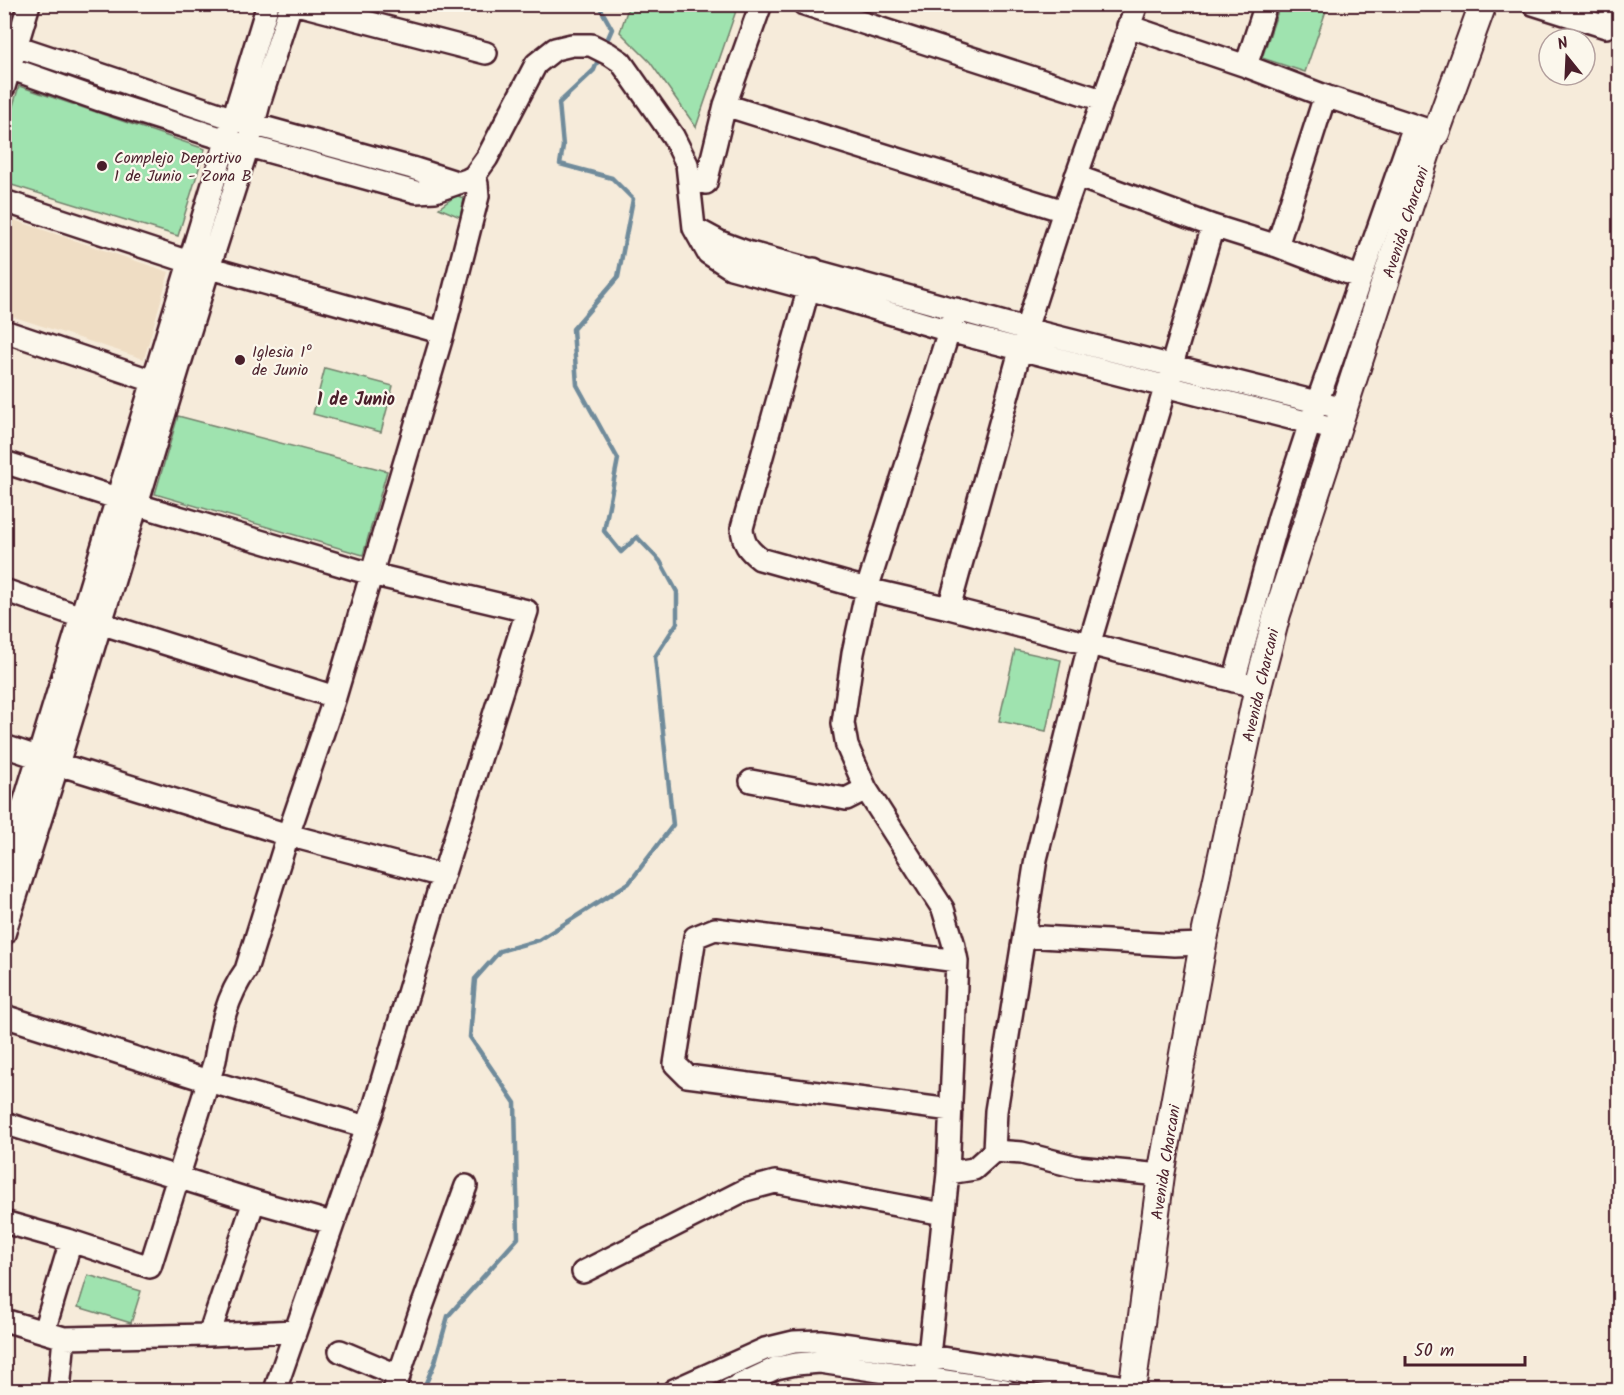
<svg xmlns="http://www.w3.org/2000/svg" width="1624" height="1395" font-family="Kalam,sans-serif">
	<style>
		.built { fill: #efddc4 }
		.green { fill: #9fe3af; stroke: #74816d; stroke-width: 1.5 }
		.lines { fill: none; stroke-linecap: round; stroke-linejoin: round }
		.stream { stroke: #6f8b9b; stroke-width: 4.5 }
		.minor-casing { stroke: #4a1f2b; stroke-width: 26 }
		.major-casing { stroke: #4a1f2b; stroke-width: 30 }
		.minor { stroke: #fbf7ec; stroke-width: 21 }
		.major { stroke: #fbf7ec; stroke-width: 26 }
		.poi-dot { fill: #4a1f2b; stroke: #fbf7ec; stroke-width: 2 }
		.labels { text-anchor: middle; stroke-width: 4.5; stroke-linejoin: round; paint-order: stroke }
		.poi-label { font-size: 16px; fill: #4a1f2b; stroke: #fbf7ec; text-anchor: start }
		.street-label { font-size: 16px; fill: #4a1f2b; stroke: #fbf7ec }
		.neighbourhood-label { font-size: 18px; font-weight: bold; fill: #4a1f2b; stroke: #fbf7ec }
	</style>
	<rect width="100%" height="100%" fill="#f6ebda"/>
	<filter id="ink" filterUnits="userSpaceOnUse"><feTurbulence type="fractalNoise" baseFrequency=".0167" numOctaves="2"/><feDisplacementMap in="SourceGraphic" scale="12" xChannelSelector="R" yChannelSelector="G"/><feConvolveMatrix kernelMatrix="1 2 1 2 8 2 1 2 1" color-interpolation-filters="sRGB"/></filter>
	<g filter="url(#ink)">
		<!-- built -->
		<path class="built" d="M 5,217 L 169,272 L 144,359 L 5,314 Z"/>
		<!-- green -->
		<path class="green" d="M 629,5 L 738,5 L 696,127 L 650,62 L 620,32 Z
			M 1280,5 L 1328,5 L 1305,72 L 1262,58 Z
			M 36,59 L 213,119 L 211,127 L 33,67 Z
			M 19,86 L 205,149 L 178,236 L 5,183 L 5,132 Z
			M 457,195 L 464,199 L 460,217 L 439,208 Z
			M 325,368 L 393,386 L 381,432 L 313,414 Z
			M 178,416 L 387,471 L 363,555 L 155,494 Z
			M 1015,650 L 1061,660 L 1046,731 L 999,721 Z
			M 88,1275 L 141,1291 L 131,1323 L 78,1307 Z"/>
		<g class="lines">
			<!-- stream -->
			<path class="stream" d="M 598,4 L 612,29 L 605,45
				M 423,1390 L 435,1362 L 448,1316 L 518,1238 L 515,1103 L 470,1037 L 475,979 L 500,951 L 539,940 L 629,883 L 673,825 L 655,657 L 677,623 L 677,592 L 660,561 L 637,537 L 621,552 L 604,531 L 618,459 L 577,385 L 573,329 L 618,277 L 633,199 L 612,178 L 560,164 L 563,146 L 559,103 L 594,70 L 600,55"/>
			<!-- minor casing -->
			<g class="minor-casing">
				<path id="minor" d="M 297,4 L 486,53
					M 761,4 L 725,105 L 1064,211
					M 804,4 L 1102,100
					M 1533,4 L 1606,27 L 1615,4
					M 1128,26 L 1246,66 L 1325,96 L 1425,129
					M 4,42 L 234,119 L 412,168 L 459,183
					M 4,66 L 100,100 L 227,140 L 416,192 L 435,191 L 467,180 L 474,176 L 487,158 L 536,64 L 555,49 L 572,45 L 591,45 L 609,54 L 621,62 L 673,136 L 687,164 L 694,228 L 708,253 L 731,268 L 809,289 L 949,331 L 1337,430
					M 1246,66 L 1266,4
					M 4,87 L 29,4
					M 1076,176 L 1213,226 L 1277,246 L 1361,278
					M 706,183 L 725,105
					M 4,201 L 189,262 L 443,333
					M 694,228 L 720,242 L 747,252 L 1026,329 L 1344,409
					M 1277,246 L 1325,96
					M 814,269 L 742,528 C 743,543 748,550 760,559 L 867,589 L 949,608 L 1258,687
					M 4,331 L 153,381
					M 4,462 L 138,505 L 371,574 L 527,611 L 443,876 L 375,1104 L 275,1390
					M 4,590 L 81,617 L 335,697
					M 949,608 L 1026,329 L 1064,211 L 1137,4
					M 1234,681 L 1279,517 L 1310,423 L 1414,126
					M 4,746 L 58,764 L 288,835 L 443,876
					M 751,781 L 846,799 L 866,789
					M 4,869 L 268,4
					M 4,934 L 58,764 L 209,268 L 248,146 L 259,104 L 291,4
					M 1024,936 L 1174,945 L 1203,944
					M 4,1016 L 208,1081 L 367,1127
					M 951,1110 L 687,1076 L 675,1064 L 695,937 L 715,929 L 957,961
					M 4,1123 L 254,1201 L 332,1223
					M 994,1151 L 1022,1153 L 1077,1167 L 1161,1175
					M 948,1173 L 974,1169 L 994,1151 L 996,1111 L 1036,859 L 1089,645 L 1213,226
					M 4,1222 L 71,1241 L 150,1267 L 215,1060 C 220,1028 227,996 246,970 L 288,835 L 335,697 L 443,333 L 478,196 L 477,184 L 474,176
					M 583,1272 L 745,1190 L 775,1182 L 943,1214
					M 4,1320 L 64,1338 L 209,1335 L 295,1331
					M 44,1331 L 71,1241
					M 209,1335 L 254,1201
					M 340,1351 L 399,1376
					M 59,1390 L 64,1338
					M 394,1390 L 419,1315 L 466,1186
					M 674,1390 L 765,1349 L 794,1342 L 820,1341 L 929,1356 L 1132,1388
					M 729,1390 L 776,1368 L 796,1364 L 820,1362 L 1005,1390
					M 922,1390 L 929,1356 L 948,1173 L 957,961 L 953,942 L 943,909 L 866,789 L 847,746 L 843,723 L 853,653 L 867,589 L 956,309"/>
			</g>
			<!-- major casing -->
			<g class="major-casing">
				<path id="major" d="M 1132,1390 L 1161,1175 L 1203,944 L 1258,687 L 1277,614 L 1432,137 L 1436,133 L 1483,4"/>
			</g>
			<!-- minor -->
			<use href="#minor" class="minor"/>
			<!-- major -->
			<use href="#major" class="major"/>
		</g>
	</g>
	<!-- markers -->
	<g class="poi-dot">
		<circle cx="102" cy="166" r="6"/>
		<circle cx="240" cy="360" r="6"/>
	</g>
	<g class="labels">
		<!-- poi labels -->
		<g class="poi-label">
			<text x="114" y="163">Complejo Deportivo<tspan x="114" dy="18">1 de Junio - Zona B</tspan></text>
			<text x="252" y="357">Iglesia 1º<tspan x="252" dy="18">de Junio</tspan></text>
		</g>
		<!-- street labels -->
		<g class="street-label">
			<text transform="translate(1405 222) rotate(-72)" y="6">Avenida Charcani</text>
			<text transform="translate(1260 685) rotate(-77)" y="6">Avenida Charcani</text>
			<text transform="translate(1165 1162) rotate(-81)" y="6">Avenida Charcani</text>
		</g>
		<!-- neighbourhood labels -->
		<g class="neighbourhood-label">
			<text x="356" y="405">1 de Junio</text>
		</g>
	</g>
	<!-- margin -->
	<rect width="1624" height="1395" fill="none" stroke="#fbf7ec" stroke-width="24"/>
	<rect x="12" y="12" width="1600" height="1371" fill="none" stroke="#4a1f2b" stroke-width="2" filter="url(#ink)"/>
	<!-- north arrow -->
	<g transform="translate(1567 57) rotate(342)"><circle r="28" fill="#fbf7ec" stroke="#b4a19f" stroke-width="1.5"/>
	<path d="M0-4.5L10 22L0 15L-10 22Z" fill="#4a1f2b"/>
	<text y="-9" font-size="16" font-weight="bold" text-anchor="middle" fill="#4a1f2b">N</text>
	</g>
	<!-- scale -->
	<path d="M1405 1356v9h120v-9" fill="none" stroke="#4a1f2b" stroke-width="3"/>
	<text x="1414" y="1356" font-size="18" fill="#4a1f2b" stroke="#fbf7ec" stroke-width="4.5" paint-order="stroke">50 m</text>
</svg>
